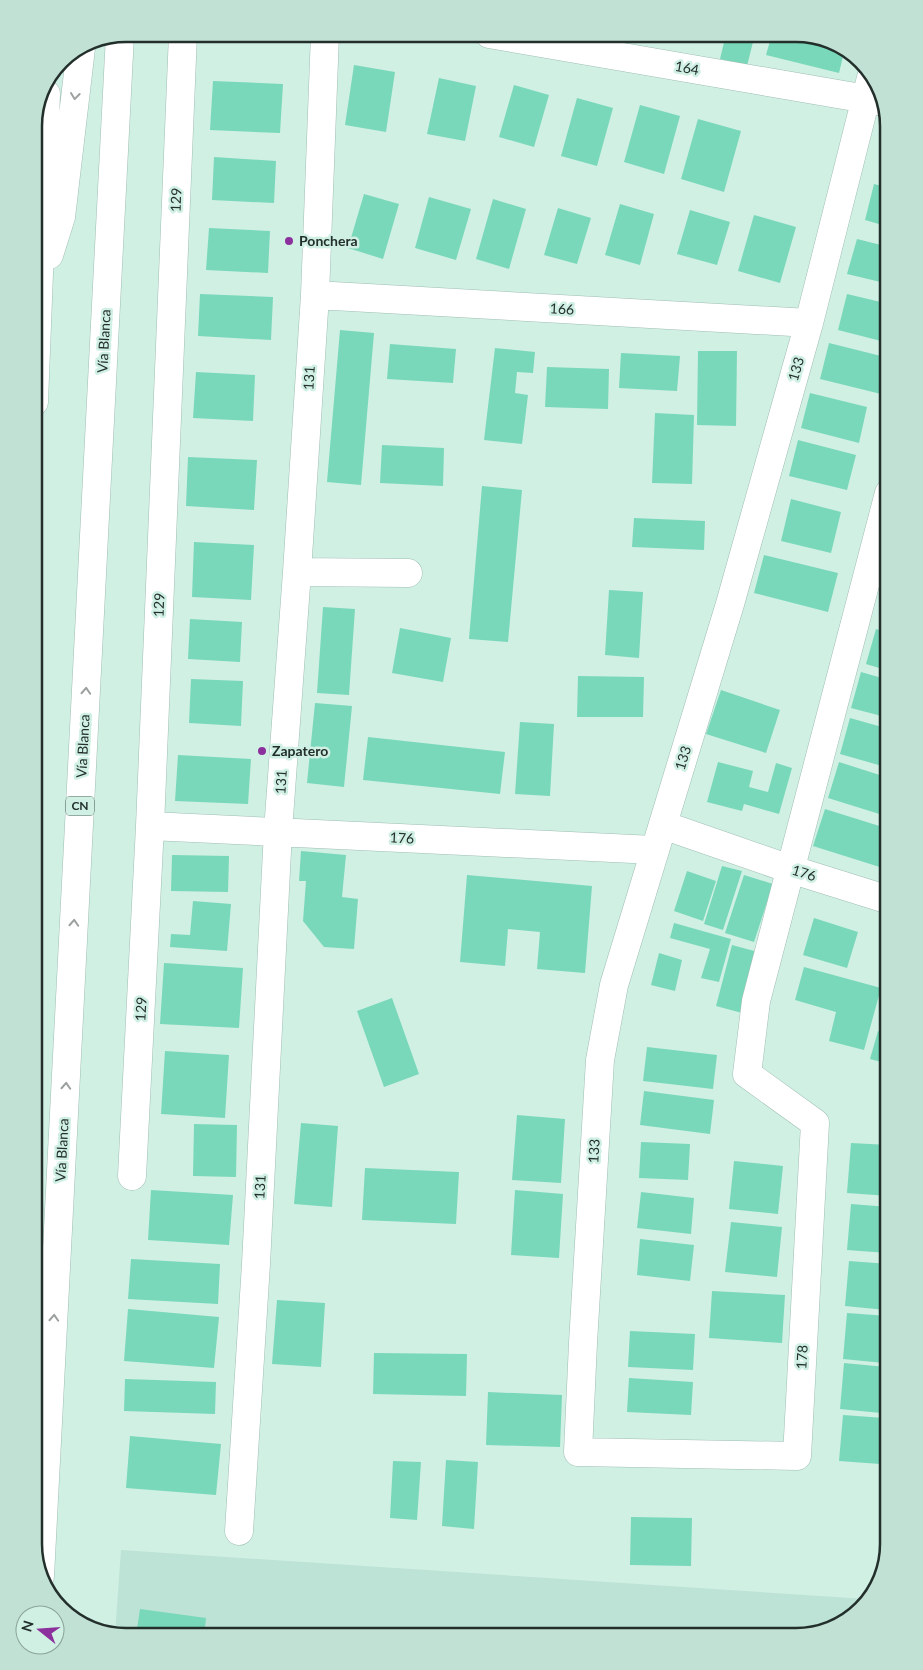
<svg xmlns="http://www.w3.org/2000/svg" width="923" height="1670" font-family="Lato,sans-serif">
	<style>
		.built { fill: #bce3d5 }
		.building { fill: #79d8ba }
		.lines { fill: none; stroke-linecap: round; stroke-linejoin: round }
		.minor-casing { stroke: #a0beb3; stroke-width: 29 }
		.highway-casing { stroke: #a0beb3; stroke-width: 29 }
		.minor { stroke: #fff; stroke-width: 28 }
		.highway { stroke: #fff; stroke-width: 28 }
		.oneway { stroke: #9ca1a0 }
		.poi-dot { fill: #8b309c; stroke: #d0f0e4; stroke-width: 2 }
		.labels { text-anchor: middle; stroke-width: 5; stroke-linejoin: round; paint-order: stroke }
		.shield { fill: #d0f0e4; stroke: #576962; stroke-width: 1 }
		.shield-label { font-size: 12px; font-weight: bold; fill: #232f2b }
		.street-label { font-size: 14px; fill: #232f2b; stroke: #d0f0e4 }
		.poi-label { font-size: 14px; font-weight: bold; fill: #232f2b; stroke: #d0f0e4; text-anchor: start }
		.rim { fill: none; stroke: #232f2b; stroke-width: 2.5 }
	</style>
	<rect width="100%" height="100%" fill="#d0f0e4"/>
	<!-- built -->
	<path class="built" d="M 121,1550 L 866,1599 L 865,1602 L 832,1629 L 797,1636 L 121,1636 L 115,1634 Z"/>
	<!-- building -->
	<path class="building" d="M 726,34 L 755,34 L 747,66 L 720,59 Z
		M 772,34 L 803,34 L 845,48 L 839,73 L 766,55 Z
		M 354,65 L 395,72 L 386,132 L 345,125 Z
		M 439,78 L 476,86 L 465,141 L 427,134 Z
		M 213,81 L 283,84 L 280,133 L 210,130 Z
		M 514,85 L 549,95 L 534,147 L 499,137 Z
		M 577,98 L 613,108 L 597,166 L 561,156 Z
		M 640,105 L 680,116 L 664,174 L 624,162 Z
		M 698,119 L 741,131 L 724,192 L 681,179 Z
		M 889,134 L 889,171 L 880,169 Z
		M 214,157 L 276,161 L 274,203 L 212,200 Z
		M 874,184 L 889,188 L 889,227 L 865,220 Z
		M 364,194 L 399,204 L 383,259 L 348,248 Z
		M 429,197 L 471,209 L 456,260 L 415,248 Z
		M 493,199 L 526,209 L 509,269 L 476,259 Z
		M 620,204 L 654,214 L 640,265 L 605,255 Z
		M 558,208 L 591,218 L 577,264 L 544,255 Z
		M 690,210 L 730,222 L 717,265 L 677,254 Z
		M 754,215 L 796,227 L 780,283 L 738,271 Z
		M 209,228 L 270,231 L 268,273 L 206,270 Z
		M 857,239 L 889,247 L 889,284 L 847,274 Z
		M 200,294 L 273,297 L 271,340 L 198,336 Z
		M 847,294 L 889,304 L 889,343 L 838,330 Z
		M 340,330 L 374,333 L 361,485 L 327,482 Z
		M 829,343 L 889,358 L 881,394 L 820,379 Z
		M 390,344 L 456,349 L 453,383 L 387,379 Z
		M 495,348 L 535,352 L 533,373 L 517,372 L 515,393 L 528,395 L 522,444 L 484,440 Z
		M 698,351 L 737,351 L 736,426 L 697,425 Z
		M 621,353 L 680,356 L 677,391 L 619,388 Z
		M 547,367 L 609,369 L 608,409 L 545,407 Z
		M 196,372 L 255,375 L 253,421 L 193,418 Z
		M 810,393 L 867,407 L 859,443 L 801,428 Z
		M 655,413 L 694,415 L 692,484 L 652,483 Z
		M 798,440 L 856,455 L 847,490 L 789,476 Z
		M 382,445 L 444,448 L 443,486 L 380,483 Z
		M 188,457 L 257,460 L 254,510 L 186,506 Z
		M 482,486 L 522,490 L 508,642 L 469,639 Z
		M 791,499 L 841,512 L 831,553 L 781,541 Z
		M 634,518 L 705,521 L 704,550 L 632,547 Z
		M 194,542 L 254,545 L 251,600 L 192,597 Z
		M 764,555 L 838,573 L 828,612 L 754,593 Z
		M 609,590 L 643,592 L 639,658 L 605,655 Z
		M 323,607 L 355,609 L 349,695 L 317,693 Z
		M 190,619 L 242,622 L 240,662 L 188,659 Z
		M 400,628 L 451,638 L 443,682 L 392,673 Z
		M 876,629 L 889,633 L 889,671 L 866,664 Z
		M 861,672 L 889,680 L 889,718 L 851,708 Z
		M 578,676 L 644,677 L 643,717 L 577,717 Z
		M 191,679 L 243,681 L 241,726 L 189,723 Z
		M 721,690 L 780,710 L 766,753 L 706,734 Z
		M 315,703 L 352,706 L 344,787 L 307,783 Z
		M 850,718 L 889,729 L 889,768 L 840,754 Z
		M 520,722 L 554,724 L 550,796 L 515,794 Z
		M 368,737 L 505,752 L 500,794 L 363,780 Z
		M 178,755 L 251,759 L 248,804 L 175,801 Z
		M 718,762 L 753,771 L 749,787 L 768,792 L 776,763 L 792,768 L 779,814 L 744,804 L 742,811 L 707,802 Z
		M 839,762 L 889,778 L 889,817 L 828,798 Z
		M 825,809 L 889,829 L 889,860 L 886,869 L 813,846 Z
		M 301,851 L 346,855 L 342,897 L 358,899 L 354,949 L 324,947 L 303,921 L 306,881 L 299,881 Z
		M 172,855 L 229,856 L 228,892 L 171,891 Z
		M 722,866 L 742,871 L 723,930 L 704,924 Z
		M 687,871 L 716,881 L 703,921 L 674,911 Z
		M 467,875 L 592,886 L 585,973 L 537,969 L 540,932 L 508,929 L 505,966 L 460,962 Z
		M 744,875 L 773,884 L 754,942 L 725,933 Z
		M 193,901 L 231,904 L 227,951 L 170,947 L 171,934 L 190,935 Z
		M 814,918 L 858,932 L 847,968 L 803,955 Z
		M 674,923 L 731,939 L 719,982 L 701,978 L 710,949 L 670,938 Z
		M 732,945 L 758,952 L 742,1013 L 716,1006 Z
		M 659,953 L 682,960 L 675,991 L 651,985 Z
		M 164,963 L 243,968 L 239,1028 L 160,1024 Z
		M 804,967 L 881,988 L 864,1050 L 829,1041 L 836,1012 L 795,1000 Z
		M 392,998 L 419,1074 L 384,1087 L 357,1011 Z
		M 878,1031 L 889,1034 L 889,1064 L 870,1059 Z
		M 647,1047 L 717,1055 L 713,1089 L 643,1081 Z
		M 165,1051 L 229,1055 L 225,1118 L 161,1114 Z
		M 644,1091 L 714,1100 L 710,1134 L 640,1125 Z
		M 517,1115 L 565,1119 L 561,1183 L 512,1180 Z
		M 301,1123 L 338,1126 L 332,1207 L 294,1204 Z
		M 194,1124 L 237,1125 L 236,1177 L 193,1176 Z
		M 641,1142 L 690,1144 L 688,1180 L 639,1178 Z
		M 851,1143 L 889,1145 L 889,1196 L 847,1193 Z
		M 734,1161 L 783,1166 L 778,1214 L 729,1209 Z
		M 365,1168 L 459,1172 L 456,1224 L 362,1220 Z
		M 151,1190 L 233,1195 L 229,1245 L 148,1240 Z
		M 515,1190 L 563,1194 L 559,1258 L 511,1255 Z
		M 641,1192 L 694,1198 L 691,1234 L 637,1228 Z
		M 851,1204 L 889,1207 L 887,1253 L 847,1250 Z
		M 731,1222 L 782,1227 L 777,1277 L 725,1272 Z
		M 640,1239 L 694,1245 L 690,1281 L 637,1275 Z
		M 131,1259 L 220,1264 L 218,1304 L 128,1299 Z
		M 849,1261 L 889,1264 L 886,1310 L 845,1306 Z
		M 712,1291 L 785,1295 L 782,1343 L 709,1338 Z
		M 277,1300 L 325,1303 L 321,1367 L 272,1364 Z
		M 128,1309 L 219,1317 L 214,1368 L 124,1361 Z
		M 847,1313 L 888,1316 L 884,1363 L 843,1359 Z
		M 630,1331 L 695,1334 L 693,1370 L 628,1367 Z
		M 374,1353 L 467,1354 L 466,1396 L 373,1394 Z
		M 844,1363 L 886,1367 L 881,1413 L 840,1409 Z
		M 629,1378 L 693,1382 L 691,1415 L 627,1412 Z
		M 125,1379 L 216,1382 L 215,1414 L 124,1411 Z
		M 488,1392 L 562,1395 L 560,1447 L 486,1445 Z
		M 843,1415 L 884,1418 L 880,1464 L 839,1461 Z
		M 130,1436 L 221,1444 L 216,1495 L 126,1488 Z
		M 446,1460 L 478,1462 L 474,1529 L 442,1526 Z
		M 393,1461 L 421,1462 L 417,1520 L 390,1518 Z
		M 631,1517 L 692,1518 L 691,1566 L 630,1565 Z
		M 140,1609 L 206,1618 L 204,1636 L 136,1636 Z"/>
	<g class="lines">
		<!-- minor casing -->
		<g class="minor-casing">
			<path id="minor" d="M 489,34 L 884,102
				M 871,78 L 809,323 L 730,604 L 614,985 L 600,1060 L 583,1343 L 578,1452 L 797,1456 L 815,1123 L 747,1074 L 756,1001 L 889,493
				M 315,295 L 809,323
				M 297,572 L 408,573
				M 663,825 L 790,869 L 889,900
				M 150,826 L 654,850
				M 132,1176 L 150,826 L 183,34
				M 239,1531 L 256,1264 L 278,831 L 297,572 L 315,295 L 325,34"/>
		</g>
		<!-- highway casing -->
		<g class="highway-casing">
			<path id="highway" d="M 49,255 L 61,217 L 81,48
				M 34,402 L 46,94
				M 40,1576 L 120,35"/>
		</g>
		<!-- minor -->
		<use href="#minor" class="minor"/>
		<!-- highway -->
		<use href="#highway" class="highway"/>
	</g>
	<!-- one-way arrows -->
	<defs><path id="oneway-chevron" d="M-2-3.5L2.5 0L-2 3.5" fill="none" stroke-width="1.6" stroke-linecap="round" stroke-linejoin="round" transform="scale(1.25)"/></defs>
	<g class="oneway">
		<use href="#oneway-chevron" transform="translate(75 96) rotate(97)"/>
		<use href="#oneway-chevron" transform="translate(86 691) rotate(-87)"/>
		<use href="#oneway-chevron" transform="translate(74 923) rotate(-87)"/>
		<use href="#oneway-chevron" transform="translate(66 1086) rotate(-87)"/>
		<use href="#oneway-chevron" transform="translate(54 1318) rotate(-87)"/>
	</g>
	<!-- markers -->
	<g class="poi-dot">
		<circle cx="289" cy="241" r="5"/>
		<circle cx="262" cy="751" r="5"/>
	</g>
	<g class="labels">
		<!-- shield labels -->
		<rect class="shield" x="66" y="796.5" width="28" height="19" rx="4"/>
		<g class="shield-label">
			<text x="80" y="810">CN</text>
		</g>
		<!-- street labels -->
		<g class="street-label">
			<text transform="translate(687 68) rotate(10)" y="5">164</text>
			<text transform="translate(176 200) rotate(-88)" y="5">129</text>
			<text transform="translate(562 309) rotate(3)" y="5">166</text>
			<text transform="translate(104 341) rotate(-87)" y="5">Vía Blanca</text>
			<text transform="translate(796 369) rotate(-74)" y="5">133</text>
			<text transform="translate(309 378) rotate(-86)" y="5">131</text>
			<text transform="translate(159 605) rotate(-88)" y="5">129</text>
			<text transform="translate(83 746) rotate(-87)" y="5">Vía Blanca</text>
			<text transform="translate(683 758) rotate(-73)" y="5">133</text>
			<text transform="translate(281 782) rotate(-86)" y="5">131</text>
			<text transform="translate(402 838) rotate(3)" y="5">176</text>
			<text transform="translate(804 873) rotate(17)" y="5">176</text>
			<text transform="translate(141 1009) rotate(-87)" y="5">129</text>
			<text transform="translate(62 1150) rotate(-87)" y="5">Vía Blanca</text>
			<text transform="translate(594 1151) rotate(-87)" y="5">133</text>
			<text transform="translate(260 1187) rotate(-87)" y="5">131</text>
			<text transform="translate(802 1357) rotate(-87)" y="5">178</text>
		</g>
		<!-- poi labels -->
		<g class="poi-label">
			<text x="299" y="246">Ponchera</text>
			<text x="272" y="756">Zapatero</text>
		</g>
	</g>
	<!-- crop -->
	<path d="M0 0H923V1670H0ZM126 42H796A84 84 0 0 1 880 126V1544A84 84 0 0 1 796 1628H126A84 84 0 0 1 42 1544V126A84 84 0 0 1 126 42Z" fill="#c2e1d5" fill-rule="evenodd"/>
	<path class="rim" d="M126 42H796A84 84 0 0 1 880 126V1544A84 84 0 0 1 796 1628H126A84 84 0 0 1 42 1544V126A84 84 0 0 1 126 42Z"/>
	<!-- north arrow -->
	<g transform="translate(40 1630) rotate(287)"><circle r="24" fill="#d0f0e4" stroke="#8ba39a"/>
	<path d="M0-4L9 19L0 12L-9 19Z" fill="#8b309c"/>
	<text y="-8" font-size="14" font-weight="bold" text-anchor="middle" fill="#232f2b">N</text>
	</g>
</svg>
